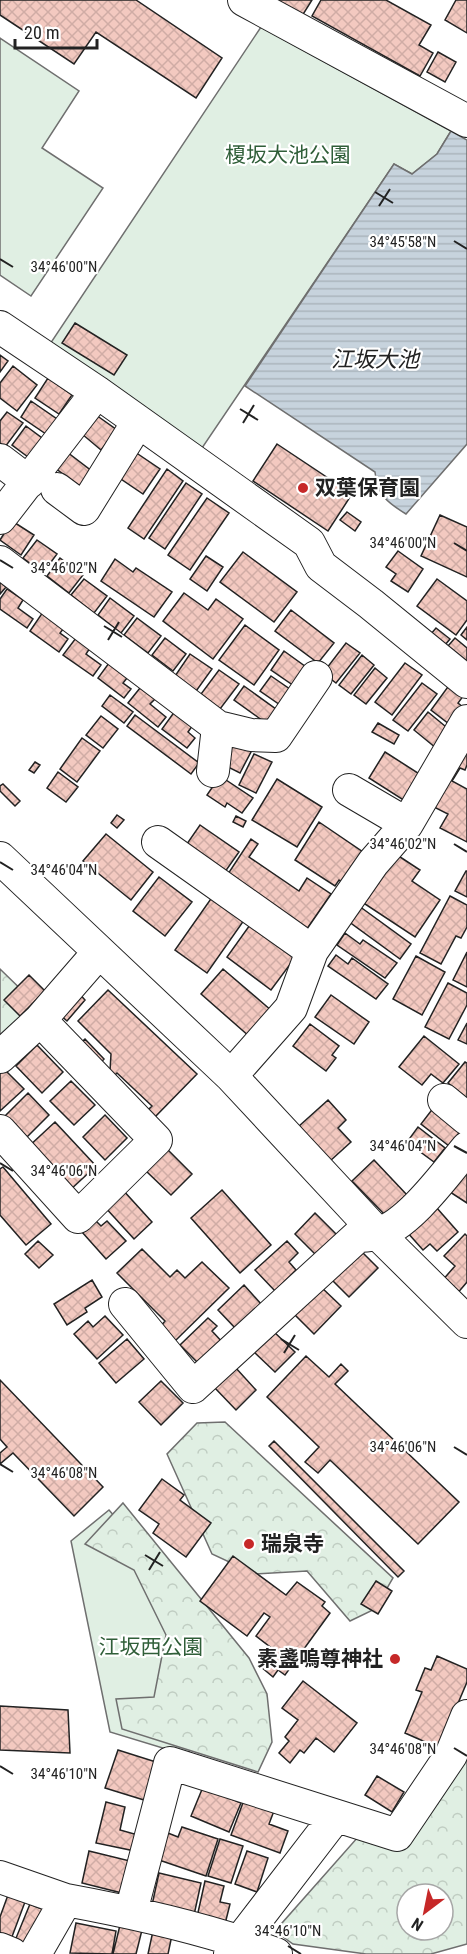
<svg xmlns="http://www.w3.org/2000/svg" width="467" height="1954" font-family="'Roboto Condensed','Noto Sans JP',sans-serif">
	<style>
		.green { fill: #e0efe3; stroke: #6f6f6f; stroke-width: 1.5 }
		.forest { fill: url(#forest-crowns); stroke: #6f6f6f; stroke-width: 1.5; fill-rule: evenodd }
		.water { fill: url(#water-rules); stroke: #6f6f6f; stroke-width: 1.5 }
		.building { fill: url(#building-cross-hatch); stroke: #222; stroke-width: 1.5 }
		.lines { fill: none; stroke-linecap: round; stroke-linejoin: round }
		.minor-casing { stroke: #222; stroke-width: 34 }
		.minor { stroke: #fff; stroke-width: 32 }
		.ticks { fill: none; stroke: #222; stroke-width: 2 }
		.poi-dot { fill: #c62828; stroke: #fff; stroke-width: 2 }
		.labels { text-anchor: middle; stroke-width: 4.5; stroke-linejoin: round; paint-order: stroke }
		.park-label { font-size: 21px; fill: #2f5e38; stroke: #fff }
		.poi-label { font-size: 21px; font-weight: bold; fill: #222; stroke: #fff; text-anchor: start }
		.water-label { font-size: 22px; font-style: italic; fill: #222; stroke: #fff }
		.ticks-label { font-size: 15px; text-anchor: middle; fill: #222; stroke: #fff; stroke-width: 4.5; stroke-linejoin: round; paint-order: stroke }
	</style>
	<defs>
		<pattern id="forest-crowns" width="20" height="18" patternUnits="userSpaceOnUse" patternTransform="scale(1.5)"><rect width="20" height="18" fill="#e0efe3"/><path d="M2 6a3 3 0 1 1 6 0M12 15a3 3 0 1 1 6 0" fill="none" stroke="#c0cdc2"/></pattern>
		<pattern id="water-rules" width="6" height="5" patternUnits="userSpaceOnUse" patternTransform="scale(1.5)"><rect width="6" height="5" fill="#c7d3dd"/><path d="M0 2.5h6" fill="none" stroke="#abb5bd"/></pattern>
		<pattern id="building-cross-hatch" width="8" height="8" patternUnits="userSpaceOnUse" patternTransform="scale(1.5)"><rect width="8" height="8" fill="#f3c9c0"/><path d="M0 0l8 8M0 8l8-8" fill="none" stroke="#d0aca5"/></pattern>
	</defs>
	<rect width="100%" height="100%" fill="#fff"/>
	<!-- green -->
	<path class="green" d="M 261,27 L 451,131 L 437,154 L 412,174 L 394,164 L 200,451 L 50,344 Z
		M 0,38 L 79,91 L 42,148 L 103,188 L 31,296 L 0,275 Z
		M 109,1510 L 226,1645 L 196,1685 L 189,1756 L 110,1732 L 71,1541 Z"/>
	<!-- forest -->
	<path class="forest" d="M 0,969 L 37,1005 L 0,1038 Z
		M 225,1422 L 393,1578 L 375,1609 L 350,1621 L 307,1571 L 255,1574 L 212,1554 L 167,1454 L 197,1423 Z
		M 123,1503 L 249,1658 L 267,1694 L 272,1742 L 258,1772 L 122,1729 L 116,1699 L 154,1697 L 166,1635 L 134,1570 L 85,1544 Z
		M 467,1749 L 467,1944 L 431,1954 L 366,1954 L 293,1944 L 275,1931 L 358,1837 L 402,1848 ZM 407,1894 L 443,1894 L 443,1930 L 407,1930 Z"/>
	<!-- water -->
	<path class="water" d="M 451,131 L 467,140 L 467,444 L 406,514 C 388,503 377,495 375,472 L 245,386 L 394,164 L 412,174 L 437,154 Z"/>
	<!-- building -->
	<path class="building" d="M 0,0 L 136,0 L 222,58 L 196,98 L 96,32 L 74,64 L 0,15 Z
		M 275,0 L 312,0 L 302,16 Z
		M 321,0 L 386,0 L 431,25 L 419,45 L 433,53 L 420,76 L 312,16 Z
		M 456,0 L 467,0 L 467,33 L 445,20 Z
		M 438,52 L 456,62 L 445,82 L 427,72 Z
		M 75,323 L 127,355 L 114,375 L 62,343 Z
		M 0,355 L 8,361 L 0,372 Z
		M 13,366 L 37,385 L 17,411 L 0,398 L 0,383 Z
		M 48,378 L 72,395 L 59,414 L 35,398 Z
		M 31,401 L 57,419 L 46,434 L 21,417 Z
		M 7,412 L 23,423 L 5,447 L 0,443 L 0,421 Z
		M 96,415 L 117,430 L 101,450 L 82,434 Z
		M 26,426 L 42,438 L 28,457 L 12,445 Z
		M 277,444 L 352,494 L 328,531 L 253,481 Z
		M 67,452 L 93,472 L 81,487 L 55,468 Z
		M 135,452 L 160,469 L 143,494 L 118,477 Z
		M 167,469 L 183,481 L 144,539 L 128,528 Z
		M 186,483 L 202,494 L 165,549 L 149,538 Z
		M 207,498 L 229,513 L 190,570 L 168,555 Z
		M 347,512 L 361,522 L 355,531 L 340,520 Z
		M 440,515 L 467,527 L 467,577 L 421,556 Z
		M 12,521 L 34,535 L 21,555 L 0,540 Z
		M 37,540 L 57,554 L 43,573 L 23,558 Z
		M 398,551 L 423,569 L 408,592 L 391,581 L 396,574 L 386,567 Z
		M 243,552 L 297,592 L 274,622 L 220,582 Z
		M 206,556 L 223,567 L 207,591 L 190,579 Z
		M 60,558 L 83,575 L 69,593 L 47,576 Z
		M 115,559 L 133,572 L 136,568 L 172,592 L 154,617 L 101,581 Z
		M 84,579 L 107,596 L 94,613 L 71,595 Z
		M 437,579 L 467,601 L 467,620 L 456,635 L 417,606 Z
		M 0,582 L 6,587 L 0,594 Z
		M 7,589 L 23,600 L 18,608 L 33,619 L 27,628 L 0,609 L 0,599 Z
		M 184,593 L 208,610 L 216,599 L 243,619 L 213,659 L 163,621 Z
		M 110,598 L 134,616 L 121,633 L 98,615 Z
		M 291,610 L 334,643 L 318,663 L 275,631 Z
		M 43,612 L 64,628 L 60,633 L 68,639 L 59,652 L 30,631 Z
		M 137,618 L 161,636 L 148,653 L 124,635 Z
		M 245,625 L 279,650 L 254,685 L 219,660 Z
		M 467,627 L 467,640 L 461,635 Z
		M 436,628 L 450,639 L 439,652 L 425,641 Z
		M 76,638 L 90,648 L 86,654 L 101,665 L 93,676 L 63,655 Z
		M 165,638 L 186,654 L 173,671 L 152,655 Z
		M 455,638 L 467,648 L 467,676 L 441,654 Z
		M 346,643 L 360,653 L 336,683 L 323,673 Z
		M 284,651 L 313,672 L 300,690 L 271,670 Z
		M 190,654 L 212,669 L 194,694 L 173,679 Z
		M 362,655 L 374,665 L 351,694 L 339,685 Z
		M 109,663 L 127,678 L 123,683 L 131,689 L 124,698 L 98,678 Z
		M 405,663 L 422,675 L 392,715 L 375,702 Z
		M 375,668 L 387,678 L 366,704 L 354,695 Z
		M 219,670 L 239,684 L 220,709 L 201,694 Z
		M 271,676 L 297,694 L 286,709 L 260,691 Z
		M 422,683 L 437,694 L 408,731 L 393,720 Z
		M 450,684 L 464,695 L 458,703 L 463,707 L 449,724 L 431,710 Z
		M 244,686 L 280,712 L 270,726 L 234,700 Z
		M 140,688 L 155,699 L 150,704 L 166,717 L 158,727 L 128,703 Z
		M 110,695 L 133,712 L 124,723 L 102,706 Z
		M 175,711 L 193,725 L 188,732 L 195,738 L 187,748 L 162,729 Z
		M 428,712 L 451,731 L 436,748 L 414,730 Z
		M 135,715 L 199,763 L 191,774 L 127,726 Z
		M 101,716 L 118,729 L 103,748 L 86,735 Z
		M 378,723 L 399,735 L 394,744 L 372,732 Z
		M 82,738 L 100,751 L 77,782 L 60,769 Z
		M 232,740 L 252,750 L 240,773 L 228,767 L 230,763 L 222,759 Z
		M 467,748 L 467,765 L 465,770 L 460,768 L 452,781 L 467,789 L 467,842 L 440,828 L 448,814 L 430,805 Z
		M 385,752 L 421,775 L 405,801 L 369,778 Z
		M 254,754 L 272,762 L 256,793 L 239,785 Z
		M 35,762 L 40,765 L 34,773 L 29,770 Z
		M 58,772 L 78,787 L 66,802 L 47,788 Z
		M 220,776 L 253,798 L 242,813 L 227,803 L 225,807 L 207,795 Z
		M 277,779 L 322,807 L 297,847 L 252,820 Z
		M 3,784 L 20,801 L 15,806 L 0,791 L 0,786 Z
		M 117,815 L 124,820 L 117,828 L 111,823 Z
		M 236,816 L 246,821 L 243,827 L 233,822 Z
		M 319,822 L 363,852 L 343,883 L 339,880 L 335,886 L 295,860 Z
		M 200,825 L 239,852 L 220,879 L 182,851 Z
		M 106,834 L 153,872 L 131,900 L 83,861 Z
		M 251,839 L 258,844 L 249,857 L 299,891 L 307,878 L 331,894 L 302,936 L 222,883 Z
		M 394,853 L 420,870 L 412,881 L 440,900 L 415,937 L 362,902 Z
		M 466,871 L 467,871 L 467,897 L 455,891 Z
		M 159,877 L 192,902 L 165,936 L 133,911 Z
		M 215,893 L 247,916 L 207,973 L 175,950 Z
		M 450,896 L 467,905 L 467,927 L 461,938 L 456,936 L 441,964 L 420,953 Z
		M 359,906 L 411,944 L 400,959 L 348,921 Z
		M 252,922 L 297,955 L 271,990 L 227,957 Z
		M 345,933 L 360,944 L 363,940 L 397,963 L 385,978 L 337,945 Z
		M 467,952 L 467,987 L 453,980 Z
		M 336,955 L 348,964 L 352,958 L 388,984 L 376,999 L 328,966 Z
		M 416,956 L 445,972 L 422,1015 L 393,999 Z
		M 223,969 L 272,1011 L 250,1037 L 201,994 Z
		M 29,975 L 45,991 L 20,1016 L 4,1000 Z
		M 448,983 L 467,993 L 467,1005 L 449,1039 L 425,1027 Z
		M 76,990 L 85,1000 L 67,1021 L 57,1012 Z
		M 108,990 L 197,1074 L 154,1118 L 146,1112 L 152,1106 L 117,1073 L 114,1076 L 110,1071 L 111,1054 L 78,1021 Z
		M 331,995 L 369,1022 L 354,1044 L 315,1017 Z
		M 467,1023 L 467,1044 L 458,1040 Z
		M 310,1024 L 339,1046 L 332,1055 L 336,1058 L 326,1071 L 293,1046 Z
		M 424,1036 L 459,1064 L 443,1083 L 431,1074 L 422,1085 L 399,1067 Z
		M 85,1039 L 104,1059 L 97,1067 L 76,1047 Z
		M 37,1045 L 63,1072 L 42,1093 L 16,1066 Z
		M 465,1062 L 467,1063 L 467,1098 L 448,1083 Z
		M 4,1069 L 24,1089 L 0,1111 L 0,1073 Z
		M 71,1081 L 95,1105 L 74,1125 L 50,1101 Z
		M 28,1093 L 49,1115 L 27,1137 L 5,1116 Z
		M 328,1100 L 346,1120 L 338,1128 L 351,1142 L 330,1161 L 298,1127 Z
		M 434,1107 L 462,1129 L 449,1146 L 421,1124 Z
		M 105,1115 L 127,1138 L 105,1160 L 83,1137 Z
		M 55,1122 L 96,1166 L 68,1192 L 27,1148 Z
		M 418,1127 L 445,1148 L 434,1162 L 407,1142 Z
		M 167,1149 L 192,1174 L 171,1195 L 145,1170 Z
		M 374,1160 L 407,1195 L 385,1215 L 352,1181 Z
		M 3,1167 L 51,1224 L 26,1245 L 0,1215 L 0,1169 Z
		M 463,1173 L 467,1175 L 467,1203 L 450,1192 Z
		M 122,1189 L 152,1222 L 134,1239 L 104,1206 Z
		M 222,1190 L 271,1245 L 240,1273 L 191,1218 Z
		M 436,1207 L 458,1232 L 437,1251 L 430,1244 L 423,1250 L 407,1232 Z
		M 315,1213 L 339,1237 L 318,1257 L 295,1234 Z
		M 95,1220 L 101,1226 L 107,1221 L 126,1241 L 106,1259 L 82,1232 Z
		M 465,1234 L 467,1236 L 467,1282 L 456,1295 L 441,1282 L 455,1266 L 444,1256 Z
		M 38,1241 L 53,1255 L 39,1268 L 25,1254 Z
		M 287,1241 L 298,1253 L 289,1262 L 296,1270 L 275,1291 L 255,1270 Z
		M 142,1249 L 170,1277 L 177,1270 L 185,1278 L 202,1262 L 229,1288 L 174,1342 L 160,1327 L 165,1321 L 117,1273 Z
		M 359,1249 L 378,1268 L 349,1297 L 330,1278 Z
		M 92,1280 L 102,1297 L 85,1308 L 87,1312 L 67,1325 L 54,1304 Z
		M 244,1285 L 262,1305 L 236,1329 L 218,1310 Z
		M 320,1286 L 341,1306 L 314,1334 L 293,1313 Z
		M 105,1316 L 123,1335 L 97,1359 L 74,1334 L 88,1321 L 93,1327 Z
		M 208,1318 L 217,1326 L 212,1331 L 224,1344 L 201,1366 L 180,1345 Z
		M 272,1330 L 295,1352 L 275,1372 L 252,1350 Z
		M 127,1339 L 144,1359 L 116,1383 L 99,1363 Z
		M 306,1356 L 329,1377 L 341,1364 L 348,1371 L 335,1384 L 459,1502 L 418,1544 L 330,1460 L 318,1473 L 305,1462 L 319,1447 L 267,1397 Z
		M 235,1367 L 256,1390 L 236,1410 L 214,1387 Z
		M 0,1380 L 103,1487 L 74,1516 L 13,1453 L 0,1464 L 0,1453 L 7,1447 L 0,1439 Z
		M 161,1381 L 183,1403 L 161,1425 L 139,1402 Z
		M 274,1441 L 404,1571 L 398,1577 L 269,1446 Z
		M 162,1479 L 184,1495 L 180,1500 L 211,1523 L 186,1557 L 153,1533 L 159,1524 L 139,1510 Z
		M 233,1556 L 286,1595 L 297,1582 L 325,1602 L 322,1606 L 330,1613 L 285,1675 L 278,1670 L 273,1677 L 261,1667 L 274,1650 L 256,1636 L 270,1617 L 264,1613 L 247,1636 L 200,1601 Z
		M 376,1581 L 392,1591 L 378,1614 L 361,1604 Z
		M 437,1656 L 467,1669 L 467,1682 L 439,1748 L 405,1733 L 422,1692 L 416,1690 L 425,1668 L 431,1670 Z
		M 303,1681 L 357,1723 L 334,1752 L 316,1738 L 304,1753 L 300,1750 L 290,1763 L 279,1753 L 289,1741 L 285,1737 L 298,1720 L 282,1708 Z
		M 0,1706 L 68,1710 L 70,1753 L 0,1750 Z
		M 118,1750 L 156,1762 L 144,1800 L 105,1788 Z
		M 377,1776 L 404,1792 L 392,1812 L 365,1795 Z
		M 203,1787 L 241,1803 L 229,1832 L 191,1816 Z
		M 247,1792 L 277,1803 L 269,1824 L 288,1831 L 280,1853 L 231,1835 Z
		M 106,1802 L 125,1807 L 120,1830 L 138,1835 L 135,1851 L 96,1843 Z
		M 182,1827 L 218,1839 L 206,1876 L 159,1860 L 168,1833 L 178,1837 Z
		M 220,1839 L 243,1846 L 231,1883 L 208,1876 Z
		M 89,1851 L 130,1861 L 122,1893 L 82,1883 Z
		M 247,1851 L 268,1858 L 257,1892 L 235,1884 Z
		M 159,1873 L 201,1883 L 194,1915 L 152,1905 Z
		M 205,1881 L 224,1886 L 220,1902 L 230,1904 L 225,1924 L 197,1917 Z
		M 8,1895 L 25,1902 L 10,1942 L 0,1938 L 0,1917 Z
		M 30,1904 L 44,1910 L 27,1949 L 14,1943 Z
		M 121,1921 L 143,1926 L 136,1954 L 113,1954 Z
		M 76,1923 L 116,1931 L 112,1954 L 70,1953 Z
		M 153,1931 L 172,1935 L 168,1954 L 148,1954 Z"/>
	<g class="lines">
		<!-- minor casing -->
		<g class="minor-casing">
			<path id="minor" d="M 244,0 L 467,121
				M 0,327 L 97,392 L 309,543 L 321,566 L 371,604 L 467,682
				M 0,460 L 29,482
				M 57,489 L 84,509 L 138,422
				M 0,518 L 97,392
				M 0,562 L 218,727 L 251,735 L 276,736 L 316,677
				M 213,771 L 218,727
				M 349,790 L 407,824
				M 158,842 L 312,951
				M 0,858 L 231,1076 L 378,1234 L 467,1322
				M 0,1057 L 40,1020 L 99,952
				M 231,1076 L 291,1008 L 312,951 L 373,863 L 407,824 L 467,721
				M 444,1100 L 467,1119
				M 0,1131 L 78,1217 L 156,1140 L 40,1020
				M 125,1304 L 193,1387 L 358,1236 C 364,1236 371,1235 377,1234 C 409,1225 446,1173 467,1148
				M 0,1877 L 66,1900
				M 131,1912 L 170,1763 L 397,1835 L 451,1755 L 467,1716
				M 0,1949 L 12,1954
				M 35,1954 L 66,1900 C 137,1913 208,1929 276,1954
				M 230,1954 L 336,1816"/>
		</g>
		<!-- minor -->
		<use href="#minor" class="minor"/>
	</g>
	<!-- ticks -->
	<path class="ticks" d="M 375,192 L 393,203M 379,206 L 390,189M 454,241 L 467,249M 0,259 L 13,267M 240,409 L 258,420M 243,423 L 254,405M 454,543 L 467,551M 0,560 L 13,568M 104,626 L 122,637M 108,640 L 119,622M 454,844 L 467,852M 0,862 L 13,870M 454,1146 L 467,1153M 0,1163 L 13,1171M 281,1339 L 299,1350M 284,1353 L 295,1335M 454,1447 L 467,1455M 0,1464 L 13,1472M 145,1555 L 163,1566M 149,1570 L 160,1552M 454,1748 L 467,1756M 0,1766 L 13,1774M 288,1946 L 301,1954"/>
	<!-- markers -->
	<g class="poi-dot">
		<circle cx="303" cy="488" r="6"/>
		<circle cx="249" cy="1544" r="6"/>
		<circle cx="395" cy="1659" r="6"/>
	</g>
	<g class="labels">
		<!-- park labels -->
		<g class="park-label">
			<text x="288" y="162">榎坂大池公園</text>
			<text x="151" y="1654">江坂西公園</text>
		</g>
		<!-- poi labels -->
		<g class="poi-label">
			<text x="315" y="495">双葉保育園</text>
			<text x="261" y="1551">瑞泉寺</text>
			<text x="383" y="1666" text-anchor="end">素盞嗚尊神社</text>
		</g>
		<!-- water labels -->
		<g class="water-label">
			<text x="375" y="367">江坂大池</text>
		</g>
	</g>
	<g class="ticks-label">
		<text x="403" y="247">34°45'58"N</text>
		<text x="64" y="272">34°46'00"N</text>
		<text x="403" y="548">34°46'00"N</text>
		<text x="64" y="573">34°46'02"N</text>
		<text x="403" y="849">34°46'02"N</text>
		<text x="64" y="875">34°46'04"N</text>
		<text x="403" y="1151">34°46'04"N</text>
		<text x="64" y="1176">34°46'06"N</text>
		<text x="403" y="1452">34°46'06"N</text>
		<text x="64" y="1478">34°46'08"N</text>
		<text x="403" y="1754">34°46'08"N</text>
		<text x="64" y="1779">34°46'10"N</text>
		<text x="288" y="1936">34°46'10"N</text>
	</g>
	<!-- north arrow -->
	<g transform="translate(425 1912) rotate(212)"><circle r="28" fill="#ffffff" stroke="#a7a7a7" stroke-width="1.5"/>
	<path d="M0-4.5L10 22L0 15L-10 22Z" fill="#c62828"/>
	<text y="-9" font-size="16" font-weight="bold" text-anchor="middle" fill="#222222">N</text>
	</g>
	<!-- scale -->
	<path d="M15 39v9h82v-9" fill="none" stroke="#222222" stroke-width="3"/>
	<text x="24" y="39" font-size="18" fill="#222222" stroke="#ffffff" stroke-width="4.5" paint-order="stroke">20 m</text>
</svg>
